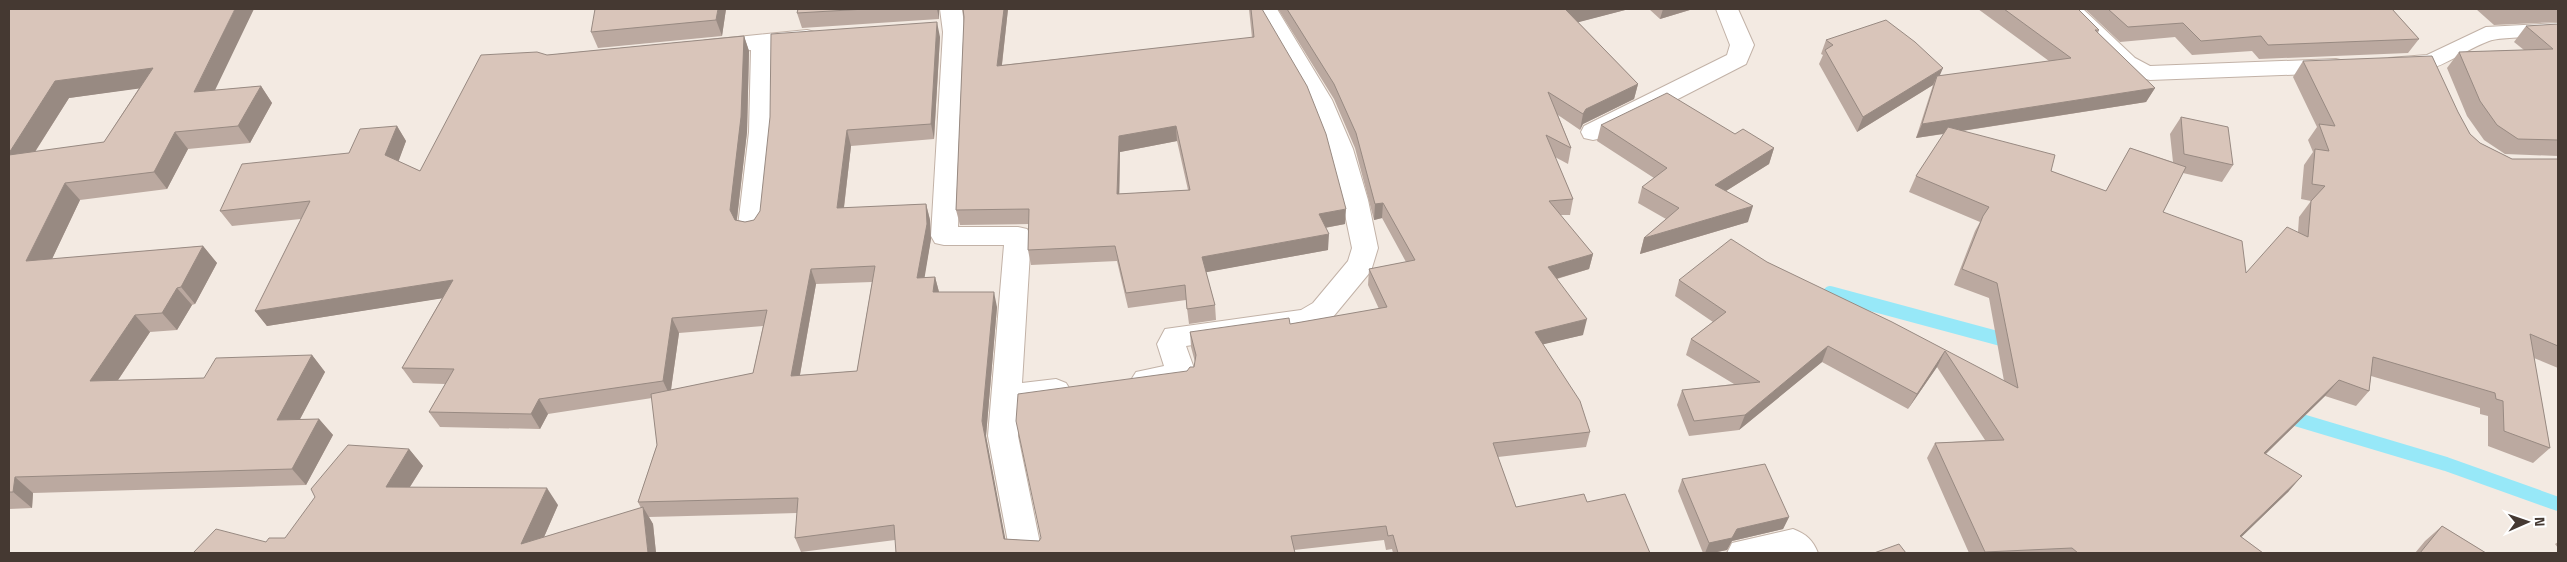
<svg xmlns="http://www.w3.org/2000/svg" width="2567" height="562" font-family="'Titillium Web',sans-serif">
	<style>
		.lines { fill: none; stroke-linecap: round; stroke-linejoin: round }
		.stream { stroke: #97e8f8; stroke-width: 14 }
		.minor-casing { stroke: #c2b2a7; stroke-width: 2 }
		.minor { fill: #fff; fill-rule: evenodd }
		.wall { fill: #bba9a0; fill-rule: evenodd }
		.shaded-wall { fill: #988a82 }
		.building { fill: #d9c5ba; stroke: #988a82; fill-rule: evenodd }
	</style>
	<rect width="100%" height="100%" fill="#f3eae2"/>
	<g class="lines">
		<!-- stream -->
		<path class="stream" d="M 1830,293 L 2012,342
			M 2285,416 L 2446,464 L 2558,504"/>
		<!-- minor casing -->
		<g class="minor-casing">
			<path id="minor" d="M 940,9 L 962,9 L 965,32 L 958,227 L 1018,227 L 1027,229 L 1031,236 L 1022,383 L 1056,379 L 1066,383 L 1071,391 L 1066,399 L 1020,407 L 1018,436 L 1042,553 L 1010,553 L 988,436 L 1004,245 L 944,245 L 935,243 L 931,236 L 943,32 Z
				M 1255,9 L 1277,9 L 1332,100 L 1353,149 L 1368,200 L 1378,248 L 1371,271 L 1333,317 L 1317,327 L 1186,346 L 1195,371 L 1188,384 L 1146,391 L 1136,388 L 1131,380 L 1136,372 L 1164,366 L 1157,344 L 1165,329 L 1301,310 L 1313,303 L 1348,261 L 1352,248 L 1342,200 L 1327,149 L 1308,100 Z
				M 1716,9 L 1738,9 L 1754,45 L 1746,64 L 1602,138 L 1593,140 L 1584,138 L 1581,132 L 1584,126 L 1727,55 L 1730,45 Z
				M 2059,9 L 2083,9 L 2135,58 L 2150,66 L 2336,59 L 2344,61 L 2348,66 L 2344,71 L 2336,73 L 2150,80 L 2129,75 L 2119,68 Z
				M 2558,23 L 2558,37 C 2541,38 2504,36 2489,41 C 2452,55 2434,80 2389,68 L 2385,63 L 2389,58 L 2427,55 L 2486,27 Z
				M 807,30 L 815,32 L 819,37 L 815,42 L 774,47 L 773,132 L 764,226 L 760,233 L 751,235 L 742,233 L 738,226 L 749,132 L 751,50 L 708,54 L 700,52 L 696,47 L 700,42 L 708,40 Z
				M 1793,529 C 1806,534 1813,540 1818,553 L 1727,553 L 1732,543 Z"/>
		</g>
		<!-- minor -->
		<use href="#minor" class="minor"/>
	</g>
	<!-- wall -->
	<path class="wall" d="M 9,9 L 215,90 L 261,86 L 272,103 L 250,143 L 188,149 L 167,189 L 80,200 L 52,259 L 203,246 L 217,263 L 195,304 L 192,305 L 177,330 L 150,332 L 118,380 L 204,378 L 312,355 L 325,372 L 300,419 L 319,419 L 333,435 L 306,485 L 33,493 L 32,508 L 9,509 ZM 139,88 L 104,142 L 35,152 L 69,98 Z
		M 726,9 L 722,36 L 598,48 L 591,32 Z
		M 798,9 L 939,9 L 939,19 L 802,28 L 797,13 Z
		M 963,9 L 1008,9 L 1002,65 L 1252,38 L 1249,9 L 1262,9 L 1345,224 L 1325,228 L 1328,250 L 1206,272 L 1215,305 L 1216,320 L 1189,324 L 1186,300 L 1128,308 L 1117,261 L 1031,265 L 1028,250 L 1029,224 L 960,225 L 956,210 L 964,17 ZM 1177,141 L 1188,190 L 1119,194 L 1120,152 Z
		M 1278,9 L 1629,9 L 1578,22 L 1638,84 L 1634,99 L 1583,124 L 1580,130 L 1558,115 L 1571,148 L 1568,164 L 1555,157 L 1573,199 L 1570,215 L 1560,215 L 1593,254 L 1589,269 L 1557,279 L 1583,335 L 1543,344 L 1590,432 L 1586,447 L 1498,457 L 1516,507 L 1587,502 L 1650,553 L 1393,553 L 1392,549 L 1386,550 L 1384,540 L 1294,550 L 895,540 L 801,552 L 795,538 L 797,513 L 649,517 L 653,524 L 656,553 L 193,553 L 266,542 L 285,538 L 409,449 L 423,466 L 410,487 L 558,505 L 544,537 L 641,508 L 638,502 L 657,445 L 652,398 L 548,414 L 540,429 L 440,427 L 429,412 L 445,384 L 413,383 L 402,368 L 442,298 L 267,326 L 255,311 L 301,219 L 232,226 L 220,211 L 349,153 L 397,126 L 406,141 L 398,161 L 420,171 L 547,55 L 744,36 L 749,51 L 747,132 L 737,220 L 745,222 L 754,220 L 940,37 L 934,139 L 851,146 L 844,208 L 926,204 L 930,220 L 931,239 L 924,277 L 935,277 L 939,292 L 997,307 L 986,436 L 1005,539 L 1039,541 L 1187,371 L 1194,367 L 1195,362 L 1191,347 L 1190,332 L 1290,324 L 1379,309 L 1368,285 L 1369,269 L 1406,262 L 1382,218 L 1374,220 L 1355,148 L 1334,99 ZM 872,282 L 857,371 L 800,375 L 816,284 ZM 763,326 L 753,373 L 671,390 L 679,333 Z
		M 1649,9 L 1693,9 L 1660,19 Z
		M 1978,9 L 2078,9 L 2099,30 L 2098,33 L 2155,88 L 2146,102 L 1962,131 L 2051,171 L 2106,191 L 2130,148 L 2173,162 L 2170,134 L 2181,117 L 2233,165 L 2222,182 L 2183,173 L 2163,212 L 2246,273 L 2298,232 L 2299,217 L 2311,201 L 2301,199 L 2304,165 L 2313,152 L 2308,140 L 2317,127 L 2293,77 L 2303,61 L 2458,112 L 2470,134 L 2480,143 L 2512,159 L 2558,159 L 2558,368 L 2534,358 L 2550,448 L 2533,463 L 2488,446 L 2488,416 L 2480,414 L 2480,408 L 2371,376 L 2369,391 L 2356,406 L 2325,396 L 2266,454 L 2289,491 L 2241,537 L 2263,553 L 1969,553 L 1927,458 L 1935,443 L 1985,440 L 1937,367 L 1908,409 L 1822,362 L 1739,430 L 1689,436 L 1677,405 L 1682,390 L 1734,384 L 1686,355 L 1691,339 L 1713,322 L 1675,296 L 1679,280 L 1767,262 L 2004,381 L 1989,298 L 1954,285 L 1975,231 L 1980,222 L 1909,192 L 1916,176 L 1944,134 L 1916,138 L 1933,85 L 1857,132 L 1819,64 L 1823,55 L 1821,54 L 1826,40 L 1939,76 L 2049,61 Z
		M 2085,9 L 2392,9 L 2419,39 L 2408,53 L 2259,59 L 2252,51 L 2192,55 L 2175,37 L 2120,42 Z
		M 2476,9 L 2558,9 L 2558,22 L 2494,25 Z
		M 2558,24 L 2558,156 L 2505,154 L 2484,140 L 2467,116 L 2447,68 L 2459,52 L 2524,50 L 2514,42 L 2526,26 Z
		M 1601,125 L 1735,134 L 1774,148 L 1769,164 L 1726,191 L 1748,222 L 1640,254 L 1644,238 L 1666,219 L 1638,203 L 1642,187 L 1654,178 L 1597,141 Z
		M 1682,479 L 1789,517 L 1783,529 L 1732,541 L 1727,550 L 1712,553 L 1703,553 L 1678,491 Z
		M 2442,526 L 2486,553 L 2415,553 L 2425,541 Z
		M 2558,542 L 2558,548 L 2555,544 Z"/>
	<!-- shaded-wall -->
	<path class="shaded-wall" d="M 235,9 L 254,9 L 206,109 L 194,92 Z
		M 718,9 L 726,9 L 722,36 L 716,20 Z
		M 937,9 L 939,9 L 939,19 Z
		M 1004,9 L 1008,9 L 1000,81 L 997,66 Z
		M 1573,9 L 1629,9 L 1564,26 L 1566,10 Z
		M 1663,9 L 1693,9 L 1660,19 Z
		M 937,22 L 940,37 L 934,139 L 931,124 Z
		M 744,36 L 749,51 L 747,132 L 736,226 L 730,210 Z
		M 153,68 L 165,85 L 69,98 L 22,172 L 9,157 L 9,153 L 55,81 Z
		M 1943,68 L 1937,82 L 1937,76 L 1933,85 L 1857,132 L 1863,117 Z
		M 1638,84 L 1634,99 L 1583,124 L 1580,130 L 1583,114 L 1586,109 Z
		M 261,86 L 272,103 L 250,143 L 238,126 Z
		M 2155,88 L 2146,102 L 1916,138 L 1922,124 Z
		M 397,126 L 406,141 L 395,171 L 385,155 Z
		M 1176,126 L 1177,141 L 1120,152 L 1119,210 L 1117,194 L 1119,136 Z
		M 847,130 L 851,146 L 842,223 L 837,208 Z
		M 175,132 L 188,149 L 167,189 L 154,172 Z
		M 1774,148 L 1769,164 L 1710,201 L 1715,185 Z
		M 65,183 L 80,200 L 43,278 L 26,261 Z
		M 1383,203 L 1382,218 L 1374,220 L 1375,204 Z
		M 926,204 L 930,220 L 931,239 L 922,293 L 917,278 Z
		M 1753,206 L 1748,222 L 1640,254 L 1644,238 Z
		M 1346,209 L 1345,224 L 1318,229 L 1319,214 Z
		M 1329,234 L 1328,250 L 1202,273 L 1202,257 Z
		M 203,246 L 217,263 L 195,304 L 181,287 Z
		M 1593,254 L 1589,269 L 1545,282 L 1548,267 Z
		M 811,269 L 816,284 L 797,391 L 791,376 Z
		M 935,277 L 939,292 L 933,292 Z
		M 453,280 L 463,295 L 267,326 L 255,311 Z
		M 177,288 L 192,305 L 177,330 L 162,313 Z
		M 994,292 L 997,307 L 986,436 L 1008,553 L 1004,539 L 982,421 Z
		M 135,315 L 150,332 L 106,398 L 90,381 Z
		M 672,318 L 679,333 L 670,396 L 663,381 Z
		M 1587,319 L 1583,335 L 1532,347 L 1535,332 Z
		M 1828,346 L 1822,362 L 1739,430 L 1745,415 Z
		M 1945,351 L 1937,367 L 1908,409 L 1917,394 Z
		M 312,355 L 325,372 L 291,436 L 277,420 Z
		M 2339,380 L 2325,396 L 2251,468 L 2264,453 Z
		M 539,399 L 548,414 L 540,429 L 531,414 Z
		M 319,419 L 333,435 L 306,485 L 292,469 Z
		M 409,449 L 423,466 L 399,504 L 386,487 Z
		M 2302,476 L 2289,491 L 2227,551 L 2240,536 Z
		M 15,477 L 33,493 L 32,508 L 13,492 Z
		M 547,488 L 558,505 L 537,553 L 521,544 Z
		M 643,507 L 653,524 L 656,553 L 648,553 Z
		M 1789,517 L 1783,529 L 1732,541 L 1727,550 L 1712,553 L 1705,553 L 1709,543 L 1737,529 Z"/>
	<!-- building -->
	<path class="building" d="M 9,9 L 235,9 L 194,92 L 261,86 L 238,126 L 175,132 L 154,172 L 65,183 L 26,261 L 203,246 L 181,287 L 177,288 L 162,313 L 135,315 L 90,381 L 204,378 L 216,358 L 312,355 L 277,420 L 319,419 L 292,469 L 15,477 L 13,492 L 9,492 L 9,155 L 104,142 L 153,68 L 55,81 L 9,153 Z
		M 595,9 L 718,9 L 716,20 L 591,32 Z
		M 798,9 L 866,9 L 797,13 Z
		M 963,9 L 1004,9 L 997,66 L 1254,37 L 1251,9 L 1262,9 L 1307,86 L 1326,134 L 1346,209 L 1319,214 L 1329,234 L 1202,257 L 1215,305 L 1187,309 L 1185,285 L 1126,293 L 1115,246 L 1028,250 L 1029,209 L 956,210 L 964,17 ZM 1176,126 L 1190,190 L 1117,194 L 1119,136 Z
		M 1287,9 L 1573,9 L 1566,10 L 1638,84 L 1586,109 L 1583,114 L 1548,92 L 1571,148 L 1546,135 L 1573,199 L 1549,201 L 1593,254 L 1548,267 L 1587,319 L 1535,332 L 1580,401 L 1590,432 L 1493,443 L 1516,507 L 1584,494 L 1587,502 L 1625,494 L 1650,553 L 1398,553 L 1393,535 L 1388,536 L 1386,526 L 1291,536 L 1295,553 L 896,553 L 894,525 L 795,538 L 798,498 L 638,502 L 657,445 L 651,394 L 753,373 L 767,310 L 672,318 L 663,381 L 539,399 L 531,414 L 429,412 L 454,369 L 402,368 L 453,280 L 255,311 L 310,201 L 220,211 L 242,164 L 349,153 L 360,129 L 397,126 L 385,155 L 420,171 L 481,55 L 537,52 L 547,55 L 744,36 L 741,117 L 730,210 L 735,220 L 745,222 L 754,220 L 760,211 L 770,117 L 771,34 L 937,22 L 931,124 L 847,130 L 837,208 L 926,204 L 927,224 L 917,278 L 935,277 L 933,292 L 994,292 L 982,421 L 1004,539 L 1039,541 L 1041,538 L 1016,421 L 1018,394 L 1187,371 L 1190,367 L 1194,367 L 1196,355 L 1190,332 L 1289,318 L 1290,324 L 1387,307 L 1369,269 L 1415,260 L 1383,203 L 1375,204 L 1356,133 L 1334,84 ZM 875,266 L 857,371 L 791,376 L 811,269 Z
		M 2004,9 L 2078,9 L 2099,30 L 2095,30 L 2155,88 L 1922,124 L 1937,76 L 2071,58 Z
		M 2108,9 L 2392,9 L 2419,39 L 2268,45 L 2261,36 L 2201,41 L 2183,23 L 2128,27 Z
		M 1886,20 L 1915,42 L 1943,68 L 1863,117 L 1825,50 L 1833,45 L 1826,40 Z
		M 2558,24 L 2558,140 L 2518,139 L 2497,125 L 2480,101 L 2459,52 L 2553,49 L 2526,26 Z
		M 2432,56 L 2458,112 L 2470,134 L 2480,143 L 2512,159 L 2558,159 L 2558,346 L 2530,334 L 2550,448 L 2504,431 L 2503,401 L 2496,399 L 2495,393 L 2373,357 L 2369,391 L 2339,380 L 2264,453 L 2302,476 L 2240,536 L 2263,553 L 2078,553 L 2072,548 L 1985,552 L 1935,443 L 2004,440 L 1945,351 L 1917,394 L 1828,346 L 1745,415 L 1694,421 L 1682,390 L 1760,382 L 1691,339 L 1726,312 L 1679,280 L 1731,239 L 1767,262 L 1892,322 L 2018,388 L 1997,283 L 1962,269 L 1983,216 L 1989,207 L 1916,176 L 1948,127 L 2055,155 L 2051,171 L 2106,191 L 2130,148 L 2186,167 L 2163,212 L 2242,241 L 2246,273 L 2287,227 L 2308,237 L 2311,201 L 2325,186 L 2312,184 L 2315,149 L 2329,151 L 2319,124 L 2335,126 L 2303,61 Z
		M 1667,93 L 1735,134 L 1743,129 L 1774,148 L 1715,185 L 1753,206 L 1644,238 L 1679,208 L 1642,187 L 1667,168 L 1601,125 Z
		M 2181,117 L 2228,127 L 2233,165 L 2184,154 Z
		M 348,445 L 409,449 L 386,487 L 547,488 L 521,544 L 643,507 L 648,553 L 193,553 L 216,529 L 266,542 L 269,538 L 285,538 L 315,497 L 311,489 Z
		M 1765,464 L 1789,517 L 1737,529 L 1732,538 L 1709,543 L 1682,479 Z
		M 2442,526 L 2486,553 L 2420,553 Z
		M 1899,544 L 1906,553 L 1874,553 Z"/>
	<!-- border -->
	<rect width="2567" height="562" fill="none" stroke="#453932" stroke-width="20"/>
	<!-- north arrow -->
	<g transform="translate(2527 522) rotate(88)" stroke="#ffffff" stroke-width="4" paint-order="stroke">
	<path d="M0-4L9 19L0 12L-9 19Z" fill="#453932"/>
	<text y="-8" font-size="14" font-weight="bold" text-anchor="middle" fill="#453932">N</text>
	</g>
</svg>
